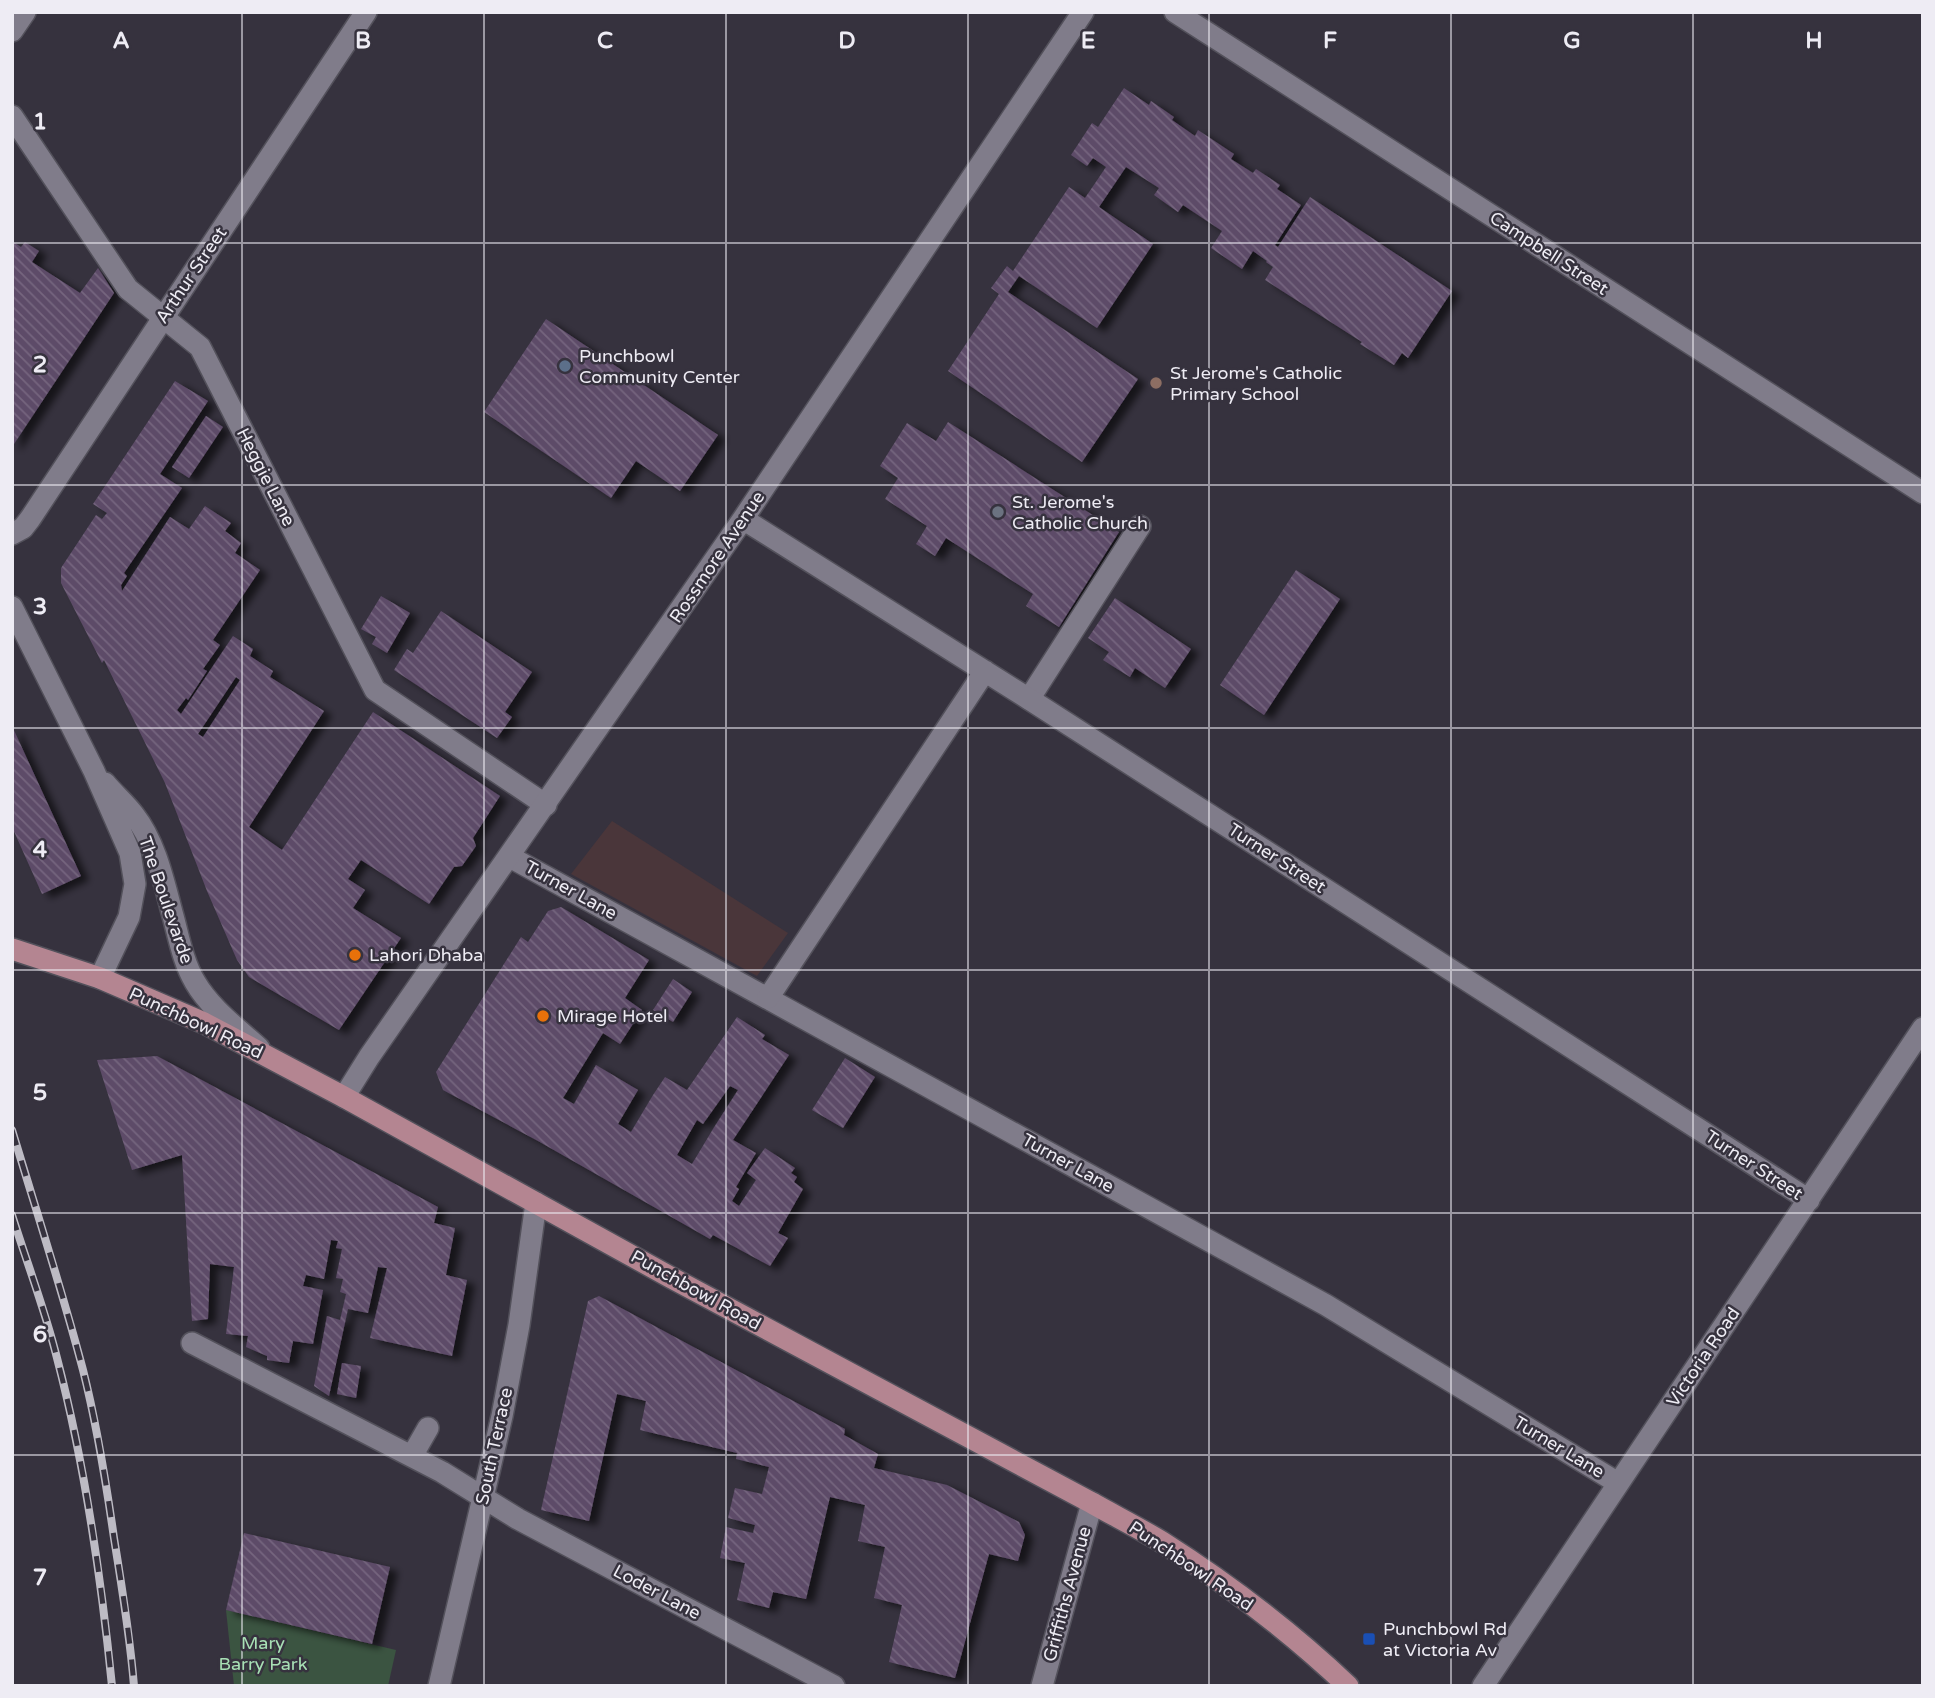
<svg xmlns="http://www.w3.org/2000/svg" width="1935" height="1698" font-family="'Varela Round',sans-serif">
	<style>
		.commercial { fill: #4a363a }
		.green { fill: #3b5441 }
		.building { fill: url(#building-back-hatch); fill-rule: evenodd; filter: url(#shadow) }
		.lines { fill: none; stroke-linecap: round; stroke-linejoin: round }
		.lane-casing { stroke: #53515b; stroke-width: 24 }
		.street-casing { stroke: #53515b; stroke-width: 24 }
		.secondary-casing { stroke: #53515b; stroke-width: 24 }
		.primary-casing { stroke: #53515b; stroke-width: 24 }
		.lane { stroke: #807c8a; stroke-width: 21 }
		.street { stroke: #807c8a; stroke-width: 21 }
		.secondary { stroke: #807c8a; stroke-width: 21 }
		.primary { stroke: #b48591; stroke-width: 21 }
		.rail-casing { stroke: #bdbbc4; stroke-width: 8 }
		.rail { stroke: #36323e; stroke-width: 5; stroke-dasharray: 16; stroke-linecap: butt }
		.grid { fill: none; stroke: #eeecf4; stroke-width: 2; stroke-opacity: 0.55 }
		.service-dot { fill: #5c6f8a; stroke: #36323e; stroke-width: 2.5 }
		.education-dot { fill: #8d6e63; stroke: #36323e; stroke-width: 2.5 }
		.worship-dot { fill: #6b7280; stroke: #36323e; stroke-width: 2.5 }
		.food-dot { fill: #e8710a; stroke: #36323e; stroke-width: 2.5 }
		.transit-dot { fill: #1a4fb4; stroke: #36323e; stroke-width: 2.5 }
		.labels { text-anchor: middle; stroke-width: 5; stroke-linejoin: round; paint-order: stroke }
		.street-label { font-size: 18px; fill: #eeecf4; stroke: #36323e }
		.poi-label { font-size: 18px; fill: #eeecf4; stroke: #36323e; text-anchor: start }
		.park-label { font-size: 18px; fill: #a8e0b5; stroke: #36323e }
		.grid-label { font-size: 23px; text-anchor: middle; font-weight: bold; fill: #eeecf4; stroke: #36323e; stroke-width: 5; stroke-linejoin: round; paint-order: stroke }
	</style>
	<defs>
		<pattern id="building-back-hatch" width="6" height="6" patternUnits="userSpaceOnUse" patternTransform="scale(1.75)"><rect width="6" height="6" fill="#5d4b68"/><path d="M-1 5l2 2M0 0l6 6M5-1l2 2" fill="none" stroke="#75657e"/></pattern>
		<filter id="shadow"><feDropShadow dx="8" dy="4.5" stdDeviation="3.5" flood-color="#0009"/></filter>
	</defs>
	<rect width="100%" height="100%" fill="#36323e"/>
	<!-- commercial -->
	<path class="commercial" d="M 612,821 L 788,933 L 757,976 L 571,874 Z"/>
	<!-- green -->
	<path class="green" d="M 226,1610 L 396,1650 L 388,1686 L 234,1686 Z"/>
	<!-- building -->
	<path class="building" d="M 1124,88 L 1149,105 L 1151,101 L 1174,117 L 1172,120 L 1195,136 L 1198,130 L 1234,154 L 1231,159 L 1253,173 L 1256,169 L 1280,185 L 1277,189 L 1301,205 L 1275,245 L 1278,247 L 1310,197 L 1452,291 L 1408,358 L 1402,353 L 1394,365 L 1360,344 L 1362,342 L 1265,280 L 1273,267 L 1266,262 L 1267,261 L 1253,251 L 1242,269 L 1211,248 L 1222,231 L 1183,205 L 1178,212 L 1154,195 L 1159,188 L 1126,167 L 1099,207 L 1153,244 L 1097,328 L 1019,276 L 1008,292 L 1138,379 L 1082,462 L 948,371 L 999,294 L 991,288 L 1007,266 L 1013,271 L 1069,187 L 1085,198 L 1106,167 L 1093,158 L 1087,166 L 1071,155 L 1092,123 L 1098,127 Z
		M 12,241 L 21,247 L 25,242 L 39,251 L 32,262 L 80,293 L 98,268 L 114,293 L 12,447 Z
		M 546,319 L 718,435 L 680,491 L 636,461 L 611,498 L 484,412 Z
		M 175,381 L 208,401 L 160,474 L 182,488 L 124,573 L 127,576 L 121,585 L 122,591 L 170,517 L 189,529 L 205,506 L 231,523 L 225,531 L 241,543 L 235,553 L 260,570 L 213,640 L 220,645 L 203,669 L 207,671 L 188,700 L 186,698 L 177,710 L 181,714 L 233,636 L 253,649 L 250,656 L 273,671 L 270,677 L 324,711 L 249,827 L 282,850 L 373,712 L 500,796 L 473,838 L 476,846 L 462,866 L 454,867 L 429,904 L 361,860 L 348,879 L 365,890 L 353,908 L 401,938 L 339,1030 L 249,977 L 237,960 L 207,891 L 165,783 L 104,660 L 102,663 L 61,583 L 61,568 L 96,515 L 102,519 L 107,513 L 93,504 ZM 236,677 L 240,680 L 203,737 L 198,734 Z
		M 206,416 L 223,427 L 189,478 L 172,467 Z
		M 948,422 L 1119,532 L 1059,627 L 1026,606 L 1033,594 L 946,538 L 935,556 L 916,544 L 927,526 L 885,499 L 898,478 L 880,466 L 907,423 L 936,441 Z
		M 1296,570 L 1340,599 L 1264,715 L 1220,685 Z
		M 381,596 L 410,613 L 387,653 L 372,644 L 376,637 L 361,629 Z
		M 1115,598 L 1191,649 L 1165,688 L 1135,668 L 1130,677 L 1103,660 L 1109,652 L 1088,638 Z
		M 441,611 L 532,672 L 505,712 L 512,717 L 497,738 L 394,670 L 407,649 L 413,653 Z
		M 12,726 L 81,876 L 42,894 L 12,827 Z
		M 561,907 L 649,960 L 625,998 L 642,1010 L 620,1044 L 603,1033 L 563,1098 L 574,1104 L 596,1065 L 638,1090 L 618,1124 L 631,1132 L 653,1095 L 665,1077 L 687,1090 L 737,1017 L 765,1035 L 762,1039 L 789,1055 L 733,1140 L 756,1153 L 736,1187 L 739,1189 L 732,1201 L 739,1206 L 756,1180 L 747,1173 L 765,1148 L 795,1168 L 791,1173 L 797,1177 L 794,1182 L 803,1189 L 778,1233 L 788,1238 L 770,1266 L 713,1235 L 710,1239 L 538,1141 L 443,1090 L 436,1072 L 521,937 L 528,942 L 548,911 ZM 730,1086 L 738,1090 L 713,1129 L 692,1164 L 677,1155 L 697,1120 L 703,1124 Z
		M 673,979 L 692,992 L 673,1022 L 653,1010 Z
		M 157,1056 L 438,1207 L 434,1223 L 455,1228 L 446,1275 L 467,1280 L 452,1356 L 370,1338 L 387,1268 L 378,1267 L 368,1313 L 348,1309 L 329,1396 L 314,1386 L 327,1316 L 340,1320 L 346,1294 L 340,1292 L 343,1279 L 336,1278 L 342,1249 L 336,1248 L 338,1241 L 331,1240 L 324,1279 L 306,1275 L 303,1286 L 323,1290 L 313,1344 L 293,1341 L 289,1363 L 267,1360 L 267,1356 L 246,1347 L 248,1336 L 226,1334 L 234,1267 L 210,1264 L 208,1319 L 192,1321 L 182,1155 L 132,1170 L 97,1060 Z
		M 845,1058 L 875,1077 L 843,1128 L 812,1110 Z
		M 599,1296 L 845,1429 L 844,1435 L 878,1454 L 874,1468 L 947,1485 L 1019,1522 L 1025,1535 L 1018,1561 L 989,1554 L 955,1678 L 889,1662 L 902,1605 L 874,1598 L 885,1547 L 858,1541 L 865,1505 L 830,1497 L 806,1599 L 773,1592 L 769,1608 L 737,1600 L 745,1563 L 720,1558 L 726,1527 L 753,1533 L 755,1525 L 728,1518 L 735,1488 L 762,1494 L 769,1467 L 736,1459 L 737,1453 L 640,1430 L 646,1401 L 617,1394 L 589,1521 L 541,1510 L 588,1301 Z
		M 342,1363 L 361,1366 L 356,1398 L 337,1394 Z
		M 244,1533 L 390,1567 L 372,1644 L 226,1610 Z"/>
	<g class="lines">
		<!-- lane casing -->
		<g class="lane-casing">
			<path id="lane" d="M 12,31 L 25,12
				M 12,116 L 128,289 L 200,347 L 375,690 L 546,805
				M 1029,699 L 1140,526
				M 510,857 L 1326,1305 L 1618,1483
				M 192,1343 L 442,1472 L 518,1519 L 834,1686
				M 412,1456 L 428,1428"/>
		</g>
		<!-- street casing -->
		<g class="street-casing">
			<path id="street" d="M 1175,12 L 1923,493
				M 743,519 L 1029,699 L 1809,1200
				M 12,534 L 23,528 L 30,519 L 366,12
				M 768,998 L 985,671
				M 344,1097 L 369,1057 L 743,519 L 1083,12
				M 1042,1686 L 1092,1503
				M 1483,1686 L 1923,1028"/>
		</g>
		<!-- secondary casing -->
		<g class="secondary-casing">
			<path id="secondary" d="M 12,607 L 94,771 L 130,853 L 135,884 L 129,917 L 100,978
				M 105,783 C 114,794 126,804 134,815 C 156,843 164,883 173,916 C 179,938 183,962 195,982 C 210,1008 237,1028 259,1048
				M 439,1686 L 502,1416 L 519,1325 L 536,1203"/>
		</g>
		<!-- primary casing -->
		<g class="primary-casing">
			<path id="primary" d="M 12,949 L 100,978 L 204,1023 L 344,1097 L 670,1277 L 1092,1503 C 1115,1516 1139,1528 1162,1542 C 1228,1584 1291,1632 1348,1686"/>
		</g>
		<!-- lane -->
		<use href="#lane" class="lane"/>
		<!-- street -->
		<use href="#street" class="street"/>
		<!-- secondary -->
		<use href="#secondary" class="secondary"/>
		<!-- primary -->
		<use href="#primary" class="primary"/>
		<!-- rail casing -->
		<g class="rail-casing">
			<path id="rail" d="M 12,1130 C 36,1210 62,1290 83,1370 C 97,1425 106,1482 114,1538 C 122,1587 130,1636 134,1686
				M 12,1215 C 27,1263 45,1310 57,1358 C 85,1465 101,1576 112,1686"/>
		</g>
		<!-- rail -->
		<use href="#rail" class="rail"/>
	</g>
	<!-- grid -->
	<path class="grid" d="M 242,12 L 242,1686M 484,12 L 484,1686M 726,12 L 726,1686M 968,12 L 968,1686M 1209,12 L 1209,1686M 1451,12 L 1451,1686M 1693,12 L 1693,1686M 12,243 L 1923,243M 12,485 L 1923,485M 12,728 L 1923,728M 12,970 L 1923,970M 12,1213 L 1923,1213M 12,1455 L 1923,1455"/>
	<!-- markers -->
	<circle class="service-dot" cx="565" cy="366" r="7"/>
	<circle class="education-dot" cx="1156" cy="383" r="7"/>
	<circle class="worship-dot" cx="998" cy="512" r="7"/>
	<g class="food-dot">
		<circle cx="355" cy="955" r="7"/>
		<circle cx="543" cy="1016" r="7"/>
	</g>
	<rect class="transit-dot" x="1362" y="1632" width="14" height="14" rx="3.5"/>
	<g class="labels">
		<!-- street labels -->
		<g class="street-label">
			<text transform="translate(1549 253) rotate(33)" y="6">Campbell Street</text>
			<text transform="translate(191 275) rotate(-56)" y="6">Arthur Street</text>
			<text transform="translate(266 477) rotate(63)" y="6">Heggie Lane</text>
			<text transform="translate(717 557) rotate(-56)" y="6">Rossmore Avenue</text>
			<text transform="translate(1277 858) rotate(33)" y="6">Turner Street</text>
			<text transform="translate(571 890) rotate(29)" y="6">Turner Lane</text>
			<text transform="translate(166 900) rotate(71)" y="6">The Boulevarde</text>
			<text transform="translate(196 1023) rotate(25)" y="6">Punchbowl Road</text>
			<text transform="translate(1068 1163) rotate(29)" y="6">Turner Lane</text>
			<text transform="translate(1754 1165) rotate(33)" y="6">Turner Street</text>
			<text transform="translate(696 1290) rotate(29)" y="6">Punchbowl Road</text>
			<text transform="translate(1703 1357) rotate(-56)" y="6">Victoria Road</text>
			<text transform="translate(494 1446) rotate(-78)" y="6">South Terrace</text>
			<text transform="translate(1559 1447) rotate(31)" y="6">Turner Lane</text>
			<text transform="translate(1191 1566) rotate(34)" y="6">Punchbowl Road</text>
			<text transform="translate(657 1592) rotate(28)" y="6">Loder Lane</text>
			<text transform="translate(1067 1594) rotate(-75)" y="6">Griffiths Avenue</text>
		</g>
		<!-- poi labels -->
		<g class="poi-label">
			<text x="579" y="362">Punchbowl<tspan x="579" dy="21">Community Center</tspan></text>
			<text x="1170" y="379">St Jerome's Catholic<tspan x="1170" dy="21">Primary School</tspan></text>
			<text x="1012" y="508">St. Jerome's<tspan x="1012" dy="21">Catholic Church</tspan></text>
			<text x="369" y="961">Lahori Dhaba</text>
			<text x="557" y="1022">Mirage Hotel</text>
			<text x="1383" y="1635">Punchbowl Rd<tspan x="1383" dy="21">at Victoria Av</tspan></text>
		</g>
		<!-- park labels -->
		<g class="park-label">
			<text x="263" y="1649">Mary<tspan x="263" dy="21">Barry Park</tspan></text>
		</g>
	</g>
	<g class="grid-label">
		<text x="121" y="48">A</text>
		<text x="363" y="48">B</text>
		<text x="605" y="48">C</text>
		<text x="847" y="48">D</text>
		<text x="1088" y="48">E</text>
		<text x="1330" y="48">F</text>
		<text x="1572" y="48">G</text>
		<text x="1814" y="48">H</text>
		<text x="40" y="129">1</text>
		<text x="40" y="372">2</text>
		<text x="40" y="614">3</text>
		<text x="40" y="857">4</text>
		<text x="40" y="1100">5</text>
		<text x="40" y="1342">6</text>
		<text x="40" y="1585">7</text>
	</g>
	<!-- border -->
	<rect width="1935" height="1698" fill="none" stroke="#eeecf4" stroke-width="28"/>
</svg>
